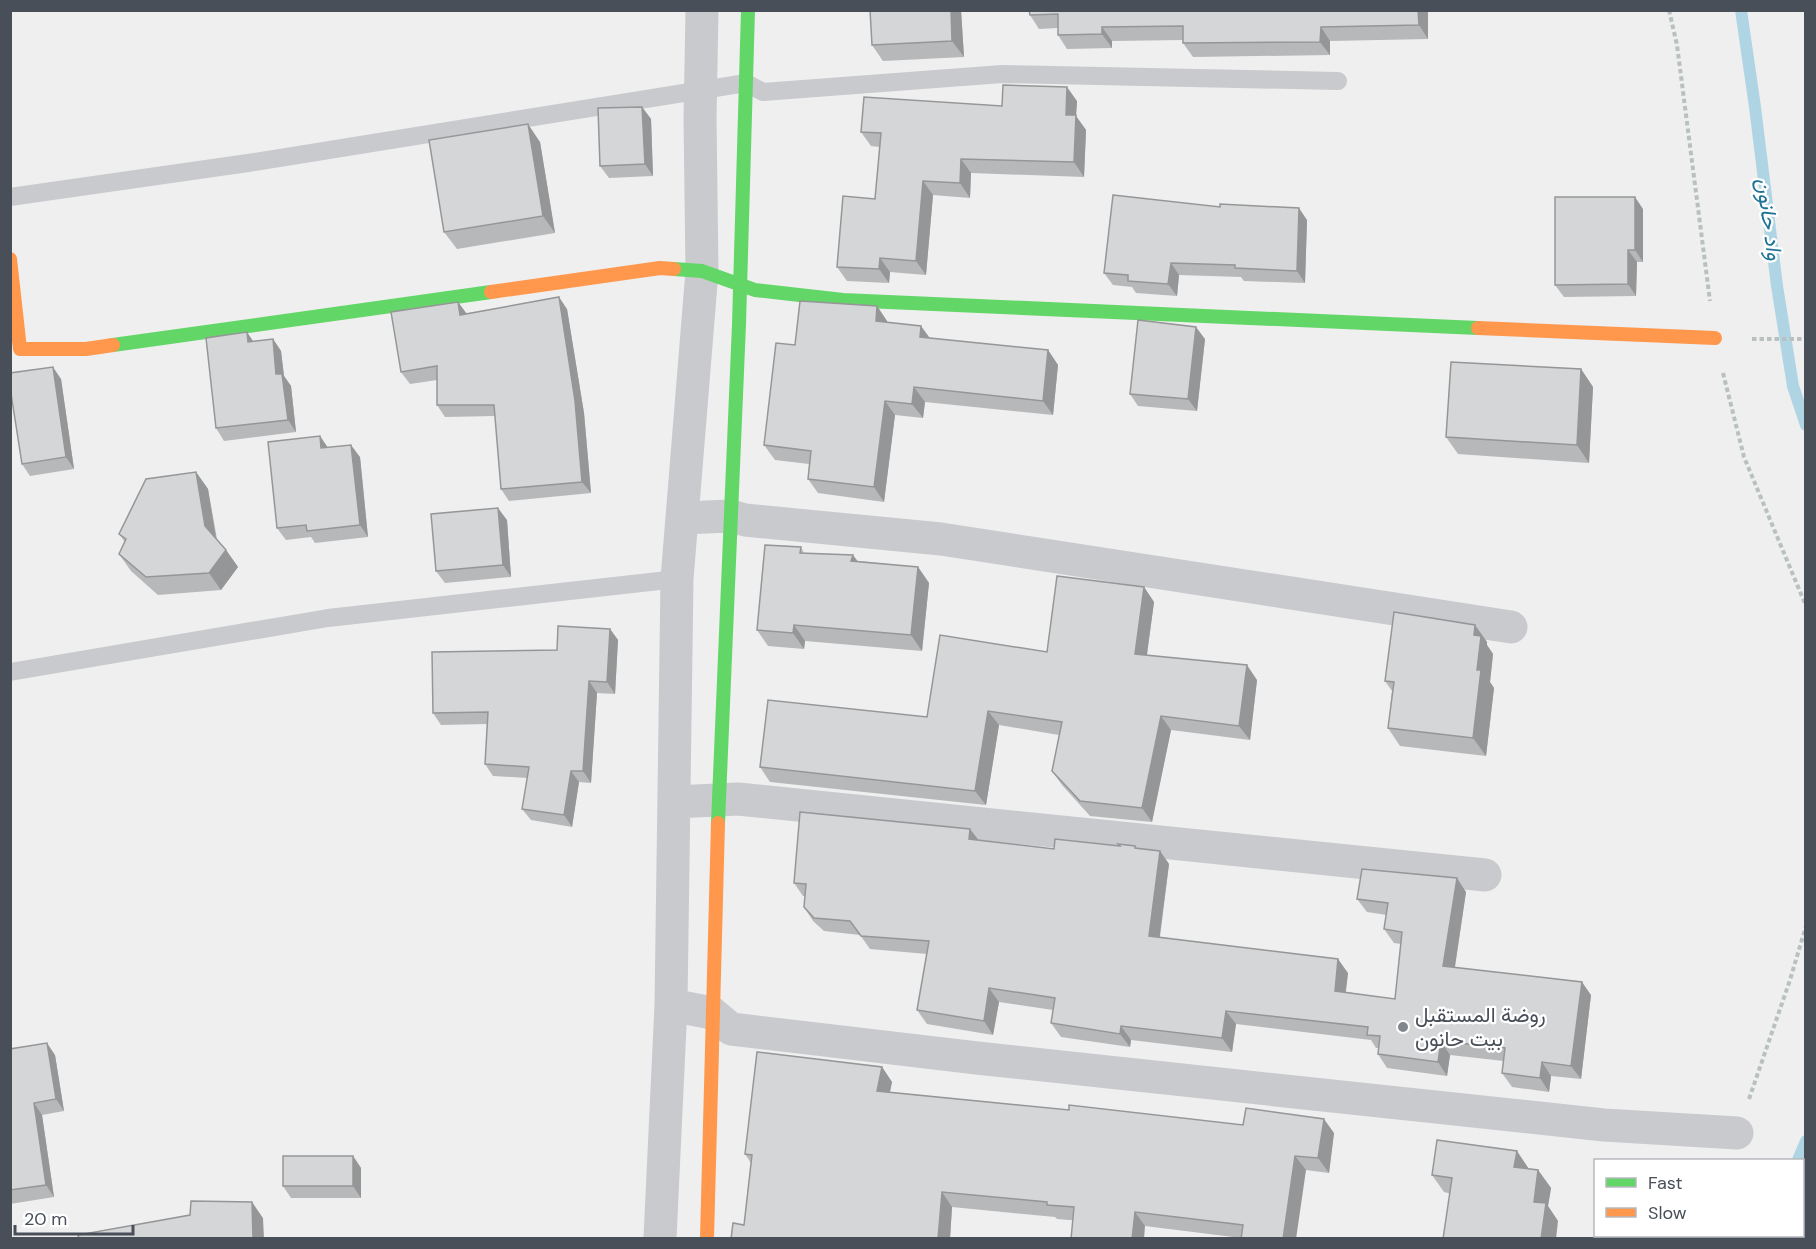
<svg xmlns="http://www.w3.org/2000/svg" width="1816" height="1249" font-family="'DM Sans',Vazirmatn,sans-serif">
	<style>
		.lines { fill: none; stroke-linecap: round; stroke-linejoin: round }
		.stream { stroke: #afd5e4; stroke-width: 12 }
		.path { stroke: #b8c1bf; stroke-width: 4; stroke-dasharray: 4.5 3; stroke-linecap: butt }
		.lane { stroke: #c9cacd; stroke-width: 18 }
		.street { stroke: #c9cacd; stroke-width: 33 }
		.fast { stroke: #63d668; stroke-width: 14 }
		.slow { stroke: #ff974d; stroke-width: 14 }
		.wall { fill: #b7b8ba }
		.shaded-wall { fill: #959697 }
		.building { fill: #d5d6d8; stroke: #959697; stroke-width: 1.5 }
		.poi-dot { fill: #82878e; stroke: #fff; stroke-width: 2 }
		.labels { text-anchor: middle; stroke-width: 4.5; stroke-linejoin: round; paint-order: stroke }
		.poi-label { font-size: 21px; fill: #484f59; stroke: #fff; text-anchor: start }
		.water-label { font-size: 22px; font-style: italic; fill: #1e7396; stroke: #fff }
	</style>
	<rect width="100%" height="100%" fill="#efefef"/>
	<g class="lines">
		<!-- stream -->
		<path class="stream" d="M 1741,10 L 1755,107 L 1777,286 L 1793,386 L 1806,425
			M 1798,1160 L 1806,1141
			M 1776,1238 L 1777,1236"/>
		<!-- path -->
		<path class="path" d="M 1669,10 L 1677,45 L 1710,301
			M 1752,339 L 1806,339
			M 1723,373 L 1744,457 L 1806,606
			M 1749,1099 L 1790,980 L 1806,926"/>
		<!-- lane -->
		<path class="lane" d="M 10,197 L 248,163 L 746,83 L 763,92 L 1002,74 L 1338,81
			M 10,672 L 328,618 L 677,579"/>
		<!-- street -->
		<path class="street" d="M 683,518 L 731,516 L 745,520 L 941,539 L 1511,627
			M 674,802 L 738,799 L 1485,875
			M 671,1005 L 712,1013 L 731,1029 L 977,1058 L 1604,1125 L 1737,1133
			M 660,1238 L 671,1005 L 677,579 L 702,271 L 700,118 L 702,10"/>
		<!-- fast -->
		<path class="fast" d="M 674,269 L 702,271 L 755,290 L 843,300 L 1478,328
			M 113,345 L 491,292
			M 718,823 L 739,324 L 748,10"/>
		<!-- slow -->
		<path class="slow" d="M 10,259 L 20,349 L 86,349 L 113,345
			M 491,292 L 660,268 L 674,269
			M 1478,328 L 1715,338
			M 707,1238 L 718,823"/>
	</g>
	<!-- wall -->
	<path class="wall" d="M 961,10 L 964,57 L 883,61 L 872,45 Z
		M 1029,10 L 1428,10 L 1428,39 L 1330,41 L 1330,55 L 1193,57 L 1183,43 L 1183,40 L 1112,41 L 1112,48 L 1067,49 L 1058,35 L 1058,28 L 1039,29 L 1030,15 Z
		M 1077,101 L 1076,116 L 1086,130 L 1084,177 L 971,173 L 970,198 L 933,195 L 926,275 L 890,272 L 889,283 L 847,281 L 837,267 L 875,199 L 880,147 L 871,146 L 861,132 L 1002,106 Z
		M 642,107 L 651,119 L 653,176 L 609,178 L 600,166 Z
		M 540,142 L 555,233 L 457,249 L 444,232 Z
		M 1643,209 L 1643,262 L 1637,262 L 1636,296 L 1564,297 L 1555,285 Z
		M 1307,220 L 1305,283 L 1244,281 L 1241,277 L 1179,275 L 1177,296 L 1136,293 L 1132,287 L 1113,285 L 1104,273 Z
		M 458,302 L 466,314 L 567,309 L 584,413 L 591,493 L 509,501 L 501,489 L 495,416 L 445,417 L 437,405 L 437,380 L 410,384 L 401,372 Z
		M 877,306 L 887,321 L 887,323 L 929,338 L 1048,350 L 1058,365 L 1053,415 L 925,402 L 923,418 L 895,415 L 884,502 L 818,493 L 808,479 L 809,464 L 775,460 L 764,445 L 795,345 Z
		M 273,339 L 281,351 L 284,376 L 291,386 L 296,432 L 224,441 L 216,428 L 253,341 Z
		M 1205,339 L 1197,411 L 1138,406 L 1130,394 Z
		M 1581,369 L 1593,387 L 1589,463 L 1458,454 L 1446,437 Z
		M 61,379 L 74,469 L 30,476 L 22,464 Z
		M 320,436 L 328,448 L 360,457 L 368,537 L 315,543 L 311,537 L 286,540 L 277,528 Z
		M 196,472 L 208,489 L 217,539 L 226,550 L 238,567 L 221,590 L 158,595 L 131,571 L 119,554 L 125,542 L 119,534 Z
		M 507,520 L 511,577 L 445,583 L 436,571 Z
		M 801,547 L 804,553 L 858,561 L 918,567 L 929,583 L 922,651 L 805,641 L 804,649 L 768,646 L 757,630 Z
		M 1144,587 L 1154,602 L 1147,655 L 1257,680 L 1250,740 L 1171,730 L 1152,822 L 1090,816 L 1062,785 L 1052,771 L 1059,735 L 999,725 L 986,805 L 770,782 L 760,767 L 927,717 L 1047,652 Z
		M 1475,625 L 1487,642 L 1487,645 L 1493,654 L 1490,682 L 1494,688 L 1486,756 L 1400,746 L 1388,728 L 1392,691 L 1385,681 Z
		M 610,629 L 618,640 L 615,694 L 597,693 L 591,783 L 579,782 L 572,827 L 531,820 L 522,809 L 528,778 L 493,776 L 485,764 L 487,724 L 441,725 L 433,713 Z
		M 978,840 L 1054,849 L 1135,846 L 1137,848 L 1160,851 L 1169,864 L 1160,937 L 1348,973 L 1346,992 L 1395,999 L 1401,944 L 1394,943 L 1384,929 L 1387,915 L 1367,912 L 1357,899 L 1466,892 L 1455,967 L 1591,995 L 1581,1079 L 1551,1076 L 1549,1092 L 1512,1087 L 1502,1073 L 1504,1061 L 1450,1055 L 1447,1076 L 1387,1068 L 1378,1054 L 1379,1048 L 1376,1048 L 1371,1040 L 1236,1024 L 1232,1052 L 1131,1040 L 1130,1047 L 1061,1037 L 1051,1023 L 1053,1010 L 999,1002 L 993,1035 L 927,1024 L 917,1010 L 927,954 L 870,949 L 860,935 L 824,931 L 813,921 L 804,907 L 805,896 L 803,896 L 794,883 Z
		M 10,1049 L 55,1055 L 64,1111 L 42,1115 L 54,1197 L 10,1204 Z
		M 882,1067 L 892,1082 L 890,1092 L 1069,1110 L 1334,1133 L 1329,1173 L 1306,1170 L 1241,1238 L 1145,1226 L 1057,1219 L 1055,1217 L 952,1207 L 950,1239 L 731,1239 L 744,1225 L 751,1163 L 745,1154 Z
		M 353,1156 L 361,1168 L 361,1198 L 291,1198 L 283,1186 Z
		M 1529,1169 L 1538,1170 L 1551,1188 L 1548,1206 L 1558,1221 L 1444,1192 L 1432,1175 Z"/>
	<!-- shaded-wall -->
	<path class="shaded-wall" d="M 951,10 L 961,10 L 964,57 L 952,41 Z
		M 1418,10 L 1428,10 L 1428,39 L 1419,25 Z
		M 1102,27 L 1112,41 L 1112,48 L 1102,34 Z
		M 1321,27 L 1330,41 L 1330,55 L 1320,42 Z
		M 1067,87 L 1077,101 L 1076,116 L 1086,130 L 1084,177 L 1074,162 L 1066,115 Z
		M 642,107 L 651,119 L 653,176 L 645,164 Z
		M 528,124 L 540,142 L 555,233 L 543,216 Z
		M 961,159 L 971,173 L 970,198 L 960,183 Z
		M 923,181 L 933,195 L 926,275 L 916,261 Z
		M 1635,197 L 1643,209 L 1643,262 L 1635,250 Z
		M 1299,208 L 1307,220 L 1305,283 L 1297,271 Z
		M 1628,250 L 1637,262 L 1636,296 L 1628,284 Z
		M 880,258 L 890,272 L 889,283 L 879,269 Z
		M 1171,263 L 1179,275 L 1177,296 L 1168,284 Z
		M 559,297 L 567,309 L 584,413 L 591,493 L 582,482 Z
		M 458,302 L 467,314 L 460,315 Z
		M 877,306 L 887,321 L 886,336 L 876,321 Z
		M 921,326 L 932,341 L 920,337 Z
		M 1196,327 L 1205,339 L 1197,411 L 1188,399 Z
		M 247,332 L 255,344 L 248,342 Z
		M 273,339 L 281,351 L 284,376 L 291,386 L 296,432 L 288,420 L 276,374 Z
		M 1048,350 L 1058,365 L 1053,415 L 1043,401 Z
		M 53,367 L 61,379 L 74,469 L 66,457 Z
		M 1581,369 L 1593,387 L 1589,463 L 1577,445 Z
		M 914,387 L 925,402 L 923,418 L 912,404 Z
		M 885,401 L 895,415 L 884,502 L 874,487 Z
		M 320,436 L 328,448 L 321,448 Z
		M 351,445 L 360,457 L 368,537 L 360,525 Z
		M 196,472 L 208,489 L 217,544 L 205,526 Z
		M 498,508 L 507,520 L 511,577 L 503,565 Z
		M 226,550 L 238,567 L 221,590 L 209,573 Z
		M 853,555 L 865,571 L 851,561 Z
		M 918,567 L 929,583 L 922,651 L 911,635 Z
		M 1144,587 L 1154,602 L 1145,668 L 1135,654 Z
		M 794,625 L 805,641 L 804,649 L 793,633 Z
		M 1475,625 L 1487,642 L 1487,645 L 1493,654 L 1490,682 L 1494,688 L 1486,756 L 1473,738 L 1474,635 Z
		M 610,629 L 618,640 L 615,694 L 607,682 Z
		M 1247,665 L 1257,680 L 1250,740 L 1239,726 Z
		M 589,681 L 597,693 L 591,783 L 583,771 Z
		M 988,711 L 999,725 L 986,805 L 975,791 Z
		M 1161,716 L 1171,730 L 1152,822 L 1142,808 Z
		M 571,771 L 579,782 L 572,827 L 564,815 Z
		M 970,829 L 980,842 L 969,839 Z
		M 1160,851 L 1169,864 L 1158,949 L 1149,936 Z
		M 1457,878 L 1466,892 L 1453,979 L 1443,966 Z
		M 1338,959 L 1348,973 L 1344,1004 L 1335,991 Z
		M 1582,982 L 1591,995 L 1581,1079 L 1571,1066 Z
		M 989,988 L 999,1002 L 993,1035 L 984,1021 Z
		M 1226,1011 L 1236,1024 L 1232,1052 L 1222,1038 Z
		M 1121,1026 L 1131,1040 L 1130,1047 L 1120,1034 Z
		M 1441,1041 L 1450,1055 L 1447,1076 L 1438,1062 Z
		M 47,1043 L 55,1055 L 64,1111 L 56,1099 Z
		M 1542,1062 L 1551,1076 L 1549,1092 L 1540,1078 Z
		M 882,1067 L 892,1082 L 887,1105 L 877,1091 Z
		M 34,1103 L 42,1115 L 54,1197 L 46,1185 Z
		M 1324,1119 L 1334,1133 L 1329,1173 L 1318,1158 Z
		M 1517,1151 L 1529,1169 L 1514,1167 Z
		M 353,1156 L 361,1168 L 361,1198 L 353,1186 Z
		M 1295,1156 L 1306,1170 L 1296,1239 L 1283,1239 Z
		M 1538,1170 L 1551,1188 L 1548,1206 L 1558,1221 L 1556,1239 L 1541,1239 L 1534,1202 Z
		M 942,1192 L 952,1207 L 950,1239 L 938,1239 Z
		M 252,1202 L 263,1218 L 264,1239 L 253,1239 Z
		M 1135,1212 L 1145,1226 L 1144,1239 L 1132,1239 Z"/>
	<!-- building -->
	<path class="building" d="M 870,10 L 951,10 L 952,41 L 872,45 Z
		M 1029,10 L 1418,10 L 1419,25 L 1321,27 L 1320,42 L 1183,43 L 1183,26 L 1102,27 L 1102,34 L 1058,35 L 1058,14 L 1030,15 Z
		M 1003,85 L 1067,87 L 1066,115 L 1076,115 L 1074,162 L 961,159 L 960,183 L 923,181 L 916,261 L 880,258 L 879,269 L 837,267 L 843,196 L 875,199 L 881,133 L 861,132 L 864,97 L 1002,106 Z
		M 642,107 L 645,164 L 600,166 L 598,108 Z
		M 528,124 L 543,216 L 444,232 L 429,140 Z
		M 1113,195 L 1220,207 L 1220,204 L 1299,208 L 1297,271 L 1235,268 L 1235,265 L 1171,263 L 1168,284 L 1128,281 L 1128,275 L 1104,273 Z
		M 1555,197 L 1635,197 L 1635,250 L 1628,250 L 1628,284 L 1555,285 Z
		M 559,297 L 575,401 L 582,482 L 501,489 L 494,405 L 437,405 L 437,366 L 401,372 L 391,312 L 458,302 L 460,315 Z
		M 800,301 L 877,306 L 876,321 L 921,326 L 920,337 L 1048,350 L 1043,401 L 914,387 L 912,404 L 885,401 L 874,487 L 808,479 L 811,451 L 764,445 L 776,343 L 795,345 Z
		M 1138,320 L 1196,327 L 1188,399 L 1130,394 Z
		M 247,332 L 248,342 L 273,339 L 276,374 L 282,374 L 288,420 L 216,428 L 206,338 Z
		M 1451,362 L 1581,369 L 1577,445 L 1446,437 Z
		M 53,367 L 66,457 L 22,464 L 10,387 L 10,373 Z
		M 320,436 L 321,448 L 351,445 L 360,525 L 307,531 L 306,525 L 277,528 L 268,442 Z
		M 196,472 L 205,526 L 226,550 L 209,573 L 146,577 L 119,554 L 126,539 L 119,534 L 146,479 Z
		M 498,508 L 503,565 L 436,571 L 431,514 Z
		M 765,545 L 801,547 L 800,553 L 853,555 L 851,561 L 918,567 L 911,635 L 794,625 L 793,633 L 757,630 Z
		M 1057,576 L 1144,587 L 1135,654 L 1247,665 L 1239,726 L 1161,716 L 1142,808 L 1080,801 L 1052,771 L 1062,722 L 988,711 L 975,791 L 760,767 L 768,700 L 927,717 L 940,635 L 1047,652 Z
		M 1394,612 L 1475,625 L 1474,635 L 1481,636 L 1477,670 L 1481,670 L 1473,738 L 1388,728 L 1394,682 L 1385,681 Z
		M 558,626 L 610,629 L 607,682 L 589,681 L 583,771 L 571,771 L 564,815 L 522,809 L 529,767 L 485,764 L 488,712 L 433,713 L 432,652 L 557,650 Z
		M 800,812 L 970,829 L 969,839 L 1054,849 L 1055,839 L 1120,846 L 1118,844 L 1135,846 L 1135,848 L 1160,851 L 1149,936 L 1338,959 L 1335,991 L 1395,999 L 1402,932 L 1384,929 L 1388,903 L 1357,899 L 1362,869 L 1457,878 L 1443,966 L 1582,982 L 1571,1066 L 1542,1062 L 1540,1078 L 1502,1073 L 1505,1048 L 1441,1041 L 1438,1062 L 1378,1054 L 1380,1036 L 1367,1035 L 1368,1027 L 1226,1011 L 1222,1038 L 1121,1026 L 1120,1034 L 1051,1023 L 1055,998 L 989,988 L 984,1021 L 917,1010 L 929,941 L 861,936 L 850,921 L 814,918 L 804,907 L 806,884 L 794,883 Z
		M 47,1043 L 56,1099 L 34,1103 L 46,1185 L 10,1190 L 10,1049 Z
		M 757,1052 L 882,1067 L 877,1091 L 1069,1110 L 1069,1105 L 1243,1125 L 1246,1108 L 1324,1119 L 1318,1158 L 1295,1156 L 1283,1239 L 1241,1239 L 1243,1225 L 1135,1212 L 1132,1239 L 1071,1239 L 1074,1207 L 1047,1205 L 1047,1202 L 942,1192 L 938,1239 L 731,1239 L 733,1223 L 744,1225 L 752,1155 L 745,1154 Z
		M 1437,1140 L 1517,1151 L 1514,1167 L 1538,1170 L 1534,1202 L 1546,1203 L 1541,1239 L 1443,1239 L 1452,1178 L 1432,1175 Z
		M 283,1156 L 353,1156 L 353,1186 L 283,1186 Z
		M 191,1201 L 252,1202 L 253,1239 L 79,1239 L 78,1235 L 190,1215 Z"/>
	<!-- markers -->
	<circle class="poi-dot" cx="1403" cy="1027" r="6"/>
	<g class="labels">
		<!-- poi labels -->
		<g class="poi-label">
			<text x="1415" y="1022">روضة المستقبل<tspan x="1415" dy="24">بيت حانون</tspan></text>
		</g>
		<!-- water labels -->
		<g class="water-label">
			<text transform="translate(1770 219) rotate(82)" y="8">واد حانون</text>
		</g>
	</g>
	<!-- border -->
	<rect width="1816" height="1249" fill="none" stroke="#484f59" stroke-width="24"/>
	<!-- legend -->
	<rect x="1594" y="1159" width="210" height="78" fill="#ffffff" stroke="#b6b9bd" stroke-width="1.5"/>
	<rect x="1606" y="1178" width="30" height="9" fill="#63d668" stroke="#b6b9bd" stroke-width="1.5"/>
	<text x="1648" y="1189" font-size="18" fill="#484f59">Fast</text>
	<rect x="1606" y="1208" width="30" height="9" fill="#ff974d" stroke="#b6b9bd" stroke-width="1.5"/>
	<text x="1648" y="1219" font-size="18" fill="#484f59">Slow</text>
	<!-- scale -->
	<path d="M15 1225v9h118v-9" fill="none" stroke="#484f59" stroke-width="3"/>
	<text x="24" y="1225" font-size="18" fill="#484f59" stroke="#ffffff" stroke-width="4.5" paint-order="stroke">20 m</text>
</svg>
